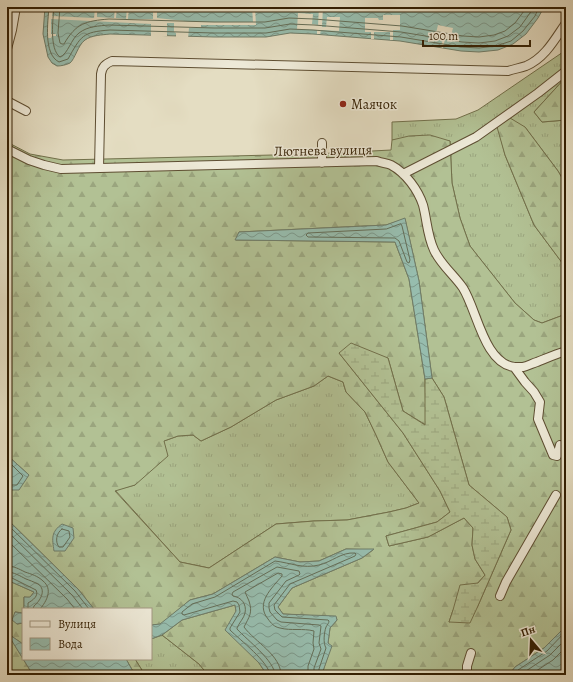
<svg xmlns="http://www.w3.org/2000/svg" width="573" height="682" font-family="Alegreya,serif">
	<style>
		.grass { fill: url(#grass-tufts); stroke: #72704b }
		.forest { fill: url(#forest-firs); stroke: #72704b; fill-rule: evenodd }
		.wetland { fill: url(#wetland-marsh); stroke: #72704b }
		.water { fill: url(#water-waves); stroke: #6f7d69 }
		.pier { fill: #e4ddc2 }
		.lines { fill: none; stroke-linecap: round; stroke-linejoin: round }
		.shore { stroke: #646e58; stroke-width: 1 }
		.minor-casing { stroke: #5e4e32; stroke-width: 10 }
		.minor { stroke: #ede9d7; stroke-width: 8 }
		.poi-dot { fill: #8f2418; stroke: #ede9d7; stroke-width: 1.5 }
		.labels { text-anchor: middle; stroke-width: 3; stroke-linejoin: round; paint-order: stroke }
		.poi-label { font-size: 14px; fill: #321e02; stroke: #ede9d7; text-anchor: start }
		.street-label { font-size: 14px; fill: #321e02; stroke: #ede9d7 }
	</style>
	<defs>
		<pattern id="grass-tufts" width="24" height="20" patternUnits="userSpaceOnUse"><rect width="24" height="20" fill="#b2c194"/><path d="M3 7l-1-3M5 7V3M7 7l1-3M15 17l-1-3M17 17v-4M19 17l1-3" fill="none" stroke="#9aa57e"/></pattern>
		<pattern id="forest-firs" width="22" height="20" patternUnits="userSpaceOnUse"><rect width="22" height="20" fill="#b2c194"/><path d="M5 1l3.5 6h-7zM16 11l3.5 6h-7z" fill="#9aa57e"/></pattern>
		<pattern id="wetland-marsh" width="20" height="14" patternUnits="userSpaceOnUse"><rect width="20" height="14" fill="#b2c194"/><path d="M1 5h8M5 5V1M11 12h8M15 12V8" fill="none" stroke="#9aa57e"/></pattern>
		<pattern id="water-waves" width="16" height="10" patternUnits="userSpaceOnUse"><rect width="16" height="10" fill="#97bdae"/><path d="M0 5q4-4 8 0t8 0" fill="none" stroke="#7c998b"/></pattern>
	</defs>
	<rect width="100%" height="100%" fill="#e4ddc2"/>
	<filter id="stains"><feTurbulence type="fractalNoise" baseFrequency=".005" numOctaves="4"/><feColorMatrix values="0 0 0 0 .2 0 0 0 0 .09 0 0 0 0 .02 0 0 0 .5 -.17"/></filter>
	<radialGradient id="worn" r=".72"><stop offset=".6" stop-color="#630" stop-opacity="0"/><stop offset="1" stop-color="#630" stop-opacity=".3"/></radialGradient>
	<!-- grass -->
	<path class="grass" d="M 566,50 L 566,77 L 534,112 L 542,122 L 566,120 L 566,185 L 558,171 L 525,127 L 498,127 L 505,155 L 534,225 L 566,268 L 566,314 L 542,323 L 534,320 L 515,303 L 470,246 L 460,218 L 452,183 L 450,141 L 392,140 L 392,122 L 456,119 L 478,110 Z
		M 328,376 L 343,382 L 346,392 L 365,412 L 376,435 L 388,462 L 419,503 L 406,508 L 389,512 L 347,520 L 314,521 L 276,524 L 209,568 L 180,562 L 115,490 L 135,485 L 164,441 L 178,436 L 193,435 L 201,441 L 231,427 L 276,400 L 314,386 Z
		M 162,635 L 199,664 L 208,675 L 145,675 L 135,659 L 151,659 L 151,639 Z"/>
	<!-- forest -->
	<path class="forest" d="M 566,77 L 566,120 L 542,122 L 534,112 Z
		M 510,118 L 525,127 L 558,171 L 566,185 L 566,268 L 534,225 L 505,155 L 497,127 Z
		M 430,135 L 450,141 L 452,183 L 460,218 L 470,246 L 515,303 L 534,320 L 542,323 L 566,314 L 566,623 L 562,630 L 544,648 L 515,667 L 509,675 L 323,675 L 323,671 L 331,646 L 328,643 L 330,628 L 337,620 L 336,617 L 283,614 L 278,607 L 292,588 L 362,558 L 373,550 L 346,549 L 319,561 L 300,562 L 275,557 L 213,594 L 190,600 L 160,625 L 151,625 L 151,609 L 94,609 L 78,589 L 7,519 L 7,480 L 9,490 L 29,475 L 7,455 L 7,142 L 30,154 L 63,160 L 315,154 L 391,150 L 392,140 L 409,136 ZM 405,219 L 419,281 L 432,378 L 444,397 L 469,485 L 507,517 L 511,530 L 477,608 L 449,622 L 453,610 L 485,575 L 475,559 L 472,545 L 473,528 L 464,518 L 428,537 L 389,546 L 386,536 L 437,522 L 450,512 L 440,491 L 403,433 L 339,353 L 388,358 L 403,411 L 426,425 L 425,379 L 409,279 L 395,242 L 236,240 L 239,232 L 386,225 ZM 328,376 L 343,382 L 346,392 L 365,412 L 376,435 L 388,462 L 419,503 L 406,508 L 389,512 L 347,520 L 314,521 L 276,524 L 209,568 L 180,562 L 115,491 L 135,485 L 168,456 L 164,441 L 178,436 L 193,435 L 201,441 L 231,427 L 276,400 L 314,386 Z
		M 7,580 L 34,592 L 30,598 L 24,597 L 24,609 L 23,609 L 23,613 L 15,612 L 17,624 L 23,623 L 23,644 L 8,634 L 33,675 L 7,675 Z
		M 235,605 L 236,611 L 259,663 L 267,675 L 208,675 L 199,664 L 162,635 L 182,620 Z
		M 126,659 L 135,659 L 145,675 L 135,675 Z"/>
	<!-- wetland -->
	<path class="wetland" d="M 351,343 L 388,358 L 403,411 L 425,425 L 425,379 L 432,378 L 444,397 L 469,485 L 507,517 L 511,530 L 477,608 L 470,623 L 449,622 L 453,610 L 460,585 L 478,583 L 485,575 L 475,559 L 472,545 L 473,528 L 464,518 L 428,537 L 389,546 L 386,536 L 437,522 L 450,512 L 440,491 L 403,433 L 339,353 Z"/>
	<!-- water -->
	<path class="water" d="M 45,7 L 544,7 L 538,18 L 526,34 L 513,44 L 498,50 L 479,52 L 461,51 L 400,41 L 313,34 L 290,33 L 266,37 L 214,37 L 110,34 C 102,35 92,35 85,40 C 78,45 75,59 70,63 C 66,65 61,66 57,66 L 52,63 L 48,57 L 43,34 Z
		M 405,218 L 419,281 L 432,378 L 425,379 L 409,279 L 395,242 L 235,240 L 239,232 L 386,225 Z
		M 7,455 L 29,475 L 19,490 L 9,490 L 7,480 Z
		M 7,519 L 78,589 L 94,609 L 24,609 L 24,597 L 30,597 L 34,592 L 7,580 Z
		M 62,524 L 73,528 L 74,538 L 65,551 L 54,551 C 52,538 51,532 62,524 Z
		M 346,549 L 374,549 L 362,558 L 292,588 L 278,607 L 283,614 L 336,616 L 337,620 L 330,628 L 328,643 L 332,646 L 323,671 L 323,675 L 267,675 L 259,663 L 225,630 L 236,611 L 235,605 L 182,620 L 162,635 L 151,639 L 151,625 L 160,624 L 190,600 L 213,594 L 275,557 L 300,562 L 319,561 Z
		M 15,612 L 23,613 L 23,623 L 17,624 L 12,620 Z
		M 566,623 L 566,675 L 509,675 L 515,667 L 544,648 L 562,630 Z
		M 7,633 L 23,644 L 23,659 L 126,659 L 135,675 L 33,675 Z"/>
	<!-- pier -->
	<path class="pier" d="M 50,7 L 53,7 L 53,8 L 58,9 L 57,11 L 53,10 L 52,16 L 94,18 L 95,7 L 97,7 L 97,17 L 114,18 L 115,7 L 117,7 L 116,18 L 126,19 L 127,7 L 129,7 L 128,19 L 153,19 L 153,7 L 157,7 L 157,8 L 166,8 L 166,11 L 157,11 L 157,18 L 194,22 L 253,22 L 252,7 L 255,7 L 256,25 L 201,25 L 201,28 L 189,28 L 188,39 L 176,38 L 176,33 L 174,32 L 174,23 L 167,23 L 167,36 L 151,36 L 151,24 L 51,19 L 51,34 L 56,34 L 56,36 L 52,36 L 51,38 L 48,38 L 48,18 Z
		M 319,7 L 323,7 L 322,27 L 326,27 L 327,17 L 340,17 L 339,31 L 321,30 L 320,34 L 317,34 L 317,30 L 297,29 L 298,13 L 313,14 L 312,24 L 318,25 Z
		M 383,15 L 400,15 L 400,30 L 393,30 L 393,40 L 390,40 L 390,32 L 374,32 L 374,39 L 371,39 L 371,32 L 365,32 L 365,18 L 378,18 L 379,20 L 383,20 Z
		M 438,25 L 453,28 L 450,40 L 445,39 L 443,48 L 441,47 L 443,39 L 435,37 Z"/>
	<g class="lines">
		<!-- shore -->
		<path class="shore" d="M 49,7 C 48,21 43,54 59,62 L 68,59 C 81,36 82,32 110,30 L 214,33 L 266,33 L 290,29 L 313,30 L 401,37 L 461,47 L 479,48 L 496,46 L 511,41 L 523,31 L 535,16 L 539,7
			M 54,7 C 53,19 49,49 60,57 C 68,54 71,39 79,33 C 88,26 99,26 109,25 L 214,28 L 265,28 L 290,24 L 314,25 L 401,32 L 462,42 L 479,43 L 495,41 L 508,36 L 520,27 L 530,13 L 534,7
			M 60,7 L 58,33 L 60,43 L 62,44 L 64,44 C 76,23 86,21 109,19 L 214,22 L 265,22 L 289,18 L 314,19 L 402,26 L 463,36 L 479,37 L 494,35 L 505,31 L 515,23 L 527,7
			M 401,224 L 402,226 L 410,260 L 409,263 L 407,262 L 399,241 L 395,238 L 308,237 L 306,235 L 308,233 L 386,229 Z
			M 7,460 L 23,476 L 17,485 L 7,485
			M 7,524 L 75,591 L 89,609
			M 62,529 L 69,531 L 70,537 L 63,547 L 59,547 C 55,542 56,533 62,529 Z
			M 7,531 L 72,595 L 83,609
			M 7,540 L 67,599 L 75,609
			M 7,566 C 14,566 19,569 25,572 C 31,574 38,576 43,581 C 53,589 47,601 40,609
			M 7,572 C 14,572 20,576 26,579 C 29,580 34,582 38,584 C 47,590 40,601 34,606 L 33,609
			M 7,577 L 10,577 L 36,590 C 39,596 33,600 28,603 L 28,609
			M 270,675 C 269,662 240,640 230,630 L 230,628 L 240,612 L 239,605 L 237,602 L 233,601 L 184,615 L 182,614 L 182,612 L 192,604 L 215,597 L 275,561 C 291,563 303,569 319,565 C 332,562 341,552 355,553 L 356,554 L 355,556 L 290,584 L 274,605 L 275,610 L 282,617 L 328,620 L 329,621 C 329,623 327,625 326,627 C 324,633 323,643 326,648 L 319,669 L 319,675
			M 275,675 C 275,661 247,640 237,629 L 237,628 C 239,623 244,618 245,613 C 247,604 241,597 233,596 L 232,594 L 233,592 L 277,567 L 299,571 L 300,574 L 299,575 L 286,581 L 269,603 L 269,608 L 270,612 L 277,620 L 281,622 L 319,625 L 321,626 L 319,643 L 321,649 L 314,668 L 314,675
			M 281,675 C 281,655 255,642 244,627 C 249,617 253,613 249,601 C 248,598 246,595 245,592 L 278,573 L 282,574 L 282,576 C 272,588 255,603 268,619 C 271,623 274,627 280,628 C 291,631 303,628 314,631 L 313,643 L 314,649 L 308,666 L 308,675
			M 514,675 L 518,670 L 547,651 L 566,631
			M 520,675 L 550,655 L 566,639
			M 530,675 L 553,660 L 566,647"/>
		<!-- minor casing -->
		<g class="minor-casing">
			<path id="minor" d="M 7,49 L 12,30 L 16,7
				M 7,101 L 26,111
				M 7,149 L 29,160 L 44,165 L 61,169 L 377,161 C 381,163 387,163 391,165 C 406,173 418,190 423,205 C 427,220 427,235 434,250 C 441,265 454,275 463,288 C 477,310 484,363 514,367 C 517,367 521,367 523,367 C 528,366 533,363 537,362 C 547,358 556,354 566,351
				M 322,163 L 322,143
				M 99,168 L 101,74 C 102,67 105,64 112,61 L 508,71 C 514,69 520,68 526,66 C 545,58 555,39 566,23
				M 403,174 L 476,137 L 538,93 L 566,71
				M 514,367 L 525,382 L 534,392 L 540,402 L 538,419 L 553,455 L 557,456 L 560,445
				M 500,596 L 506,582 L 556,495
				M 467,675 L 467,666 L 471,653"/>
		</g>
		<!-- minor -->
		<use href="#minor" class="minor"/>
	</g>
	<!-- markers -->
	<circle class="poi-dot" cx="343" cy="104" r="4"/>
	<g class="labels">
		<!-- poi labels -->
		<g class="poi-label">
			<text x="351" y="109">Маячок</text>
		</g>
		<!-- street labels -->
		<g class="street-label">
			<text transform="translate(323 150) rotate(-1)" y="5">Лютнева вулиця</text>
		</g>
	</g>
	<!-- margin -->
	<rect width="573" height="682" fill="none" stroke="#e4ddc2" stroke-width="24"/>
	<rect x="8" y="8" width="557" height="666" fill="none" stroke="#321e02" stroke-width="2"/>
	<rect x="12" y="12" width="549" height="658" fill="none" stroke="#321e02"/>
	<!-- legend -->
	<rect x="22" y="608" width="130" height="52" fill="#ede9d7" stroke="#a29882"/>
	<rect x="30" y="621" width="20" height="6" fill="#ede9d7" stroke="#a29882"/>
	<text x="58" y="628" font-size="12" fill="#321e02">Вулиця</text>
	<rect x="30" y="638" width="20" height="12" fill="url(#water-waves)" stroke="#a29882"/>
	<text x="58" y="648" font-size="12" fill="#321e02">Вода</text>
	<!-- north arrow -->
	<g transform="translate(531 640) rotate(341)" stroke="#ede9d7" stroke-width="3" paint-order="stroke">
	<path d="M0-3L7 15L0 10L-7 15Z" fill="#321e02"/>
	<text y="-6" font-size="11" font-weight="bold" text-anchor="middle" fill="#321e02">Пн</text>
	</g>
	<!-- scale -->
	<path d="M423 40v6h107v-6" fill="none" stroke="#321e02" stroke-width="2"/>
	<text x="429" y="40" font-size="12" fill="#321e02" stroke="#ede9d7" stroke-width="3" paint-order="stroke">100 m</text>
	<rect width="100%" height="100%" filter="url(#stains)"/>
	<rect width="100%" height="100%" fill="url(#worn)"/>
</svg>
